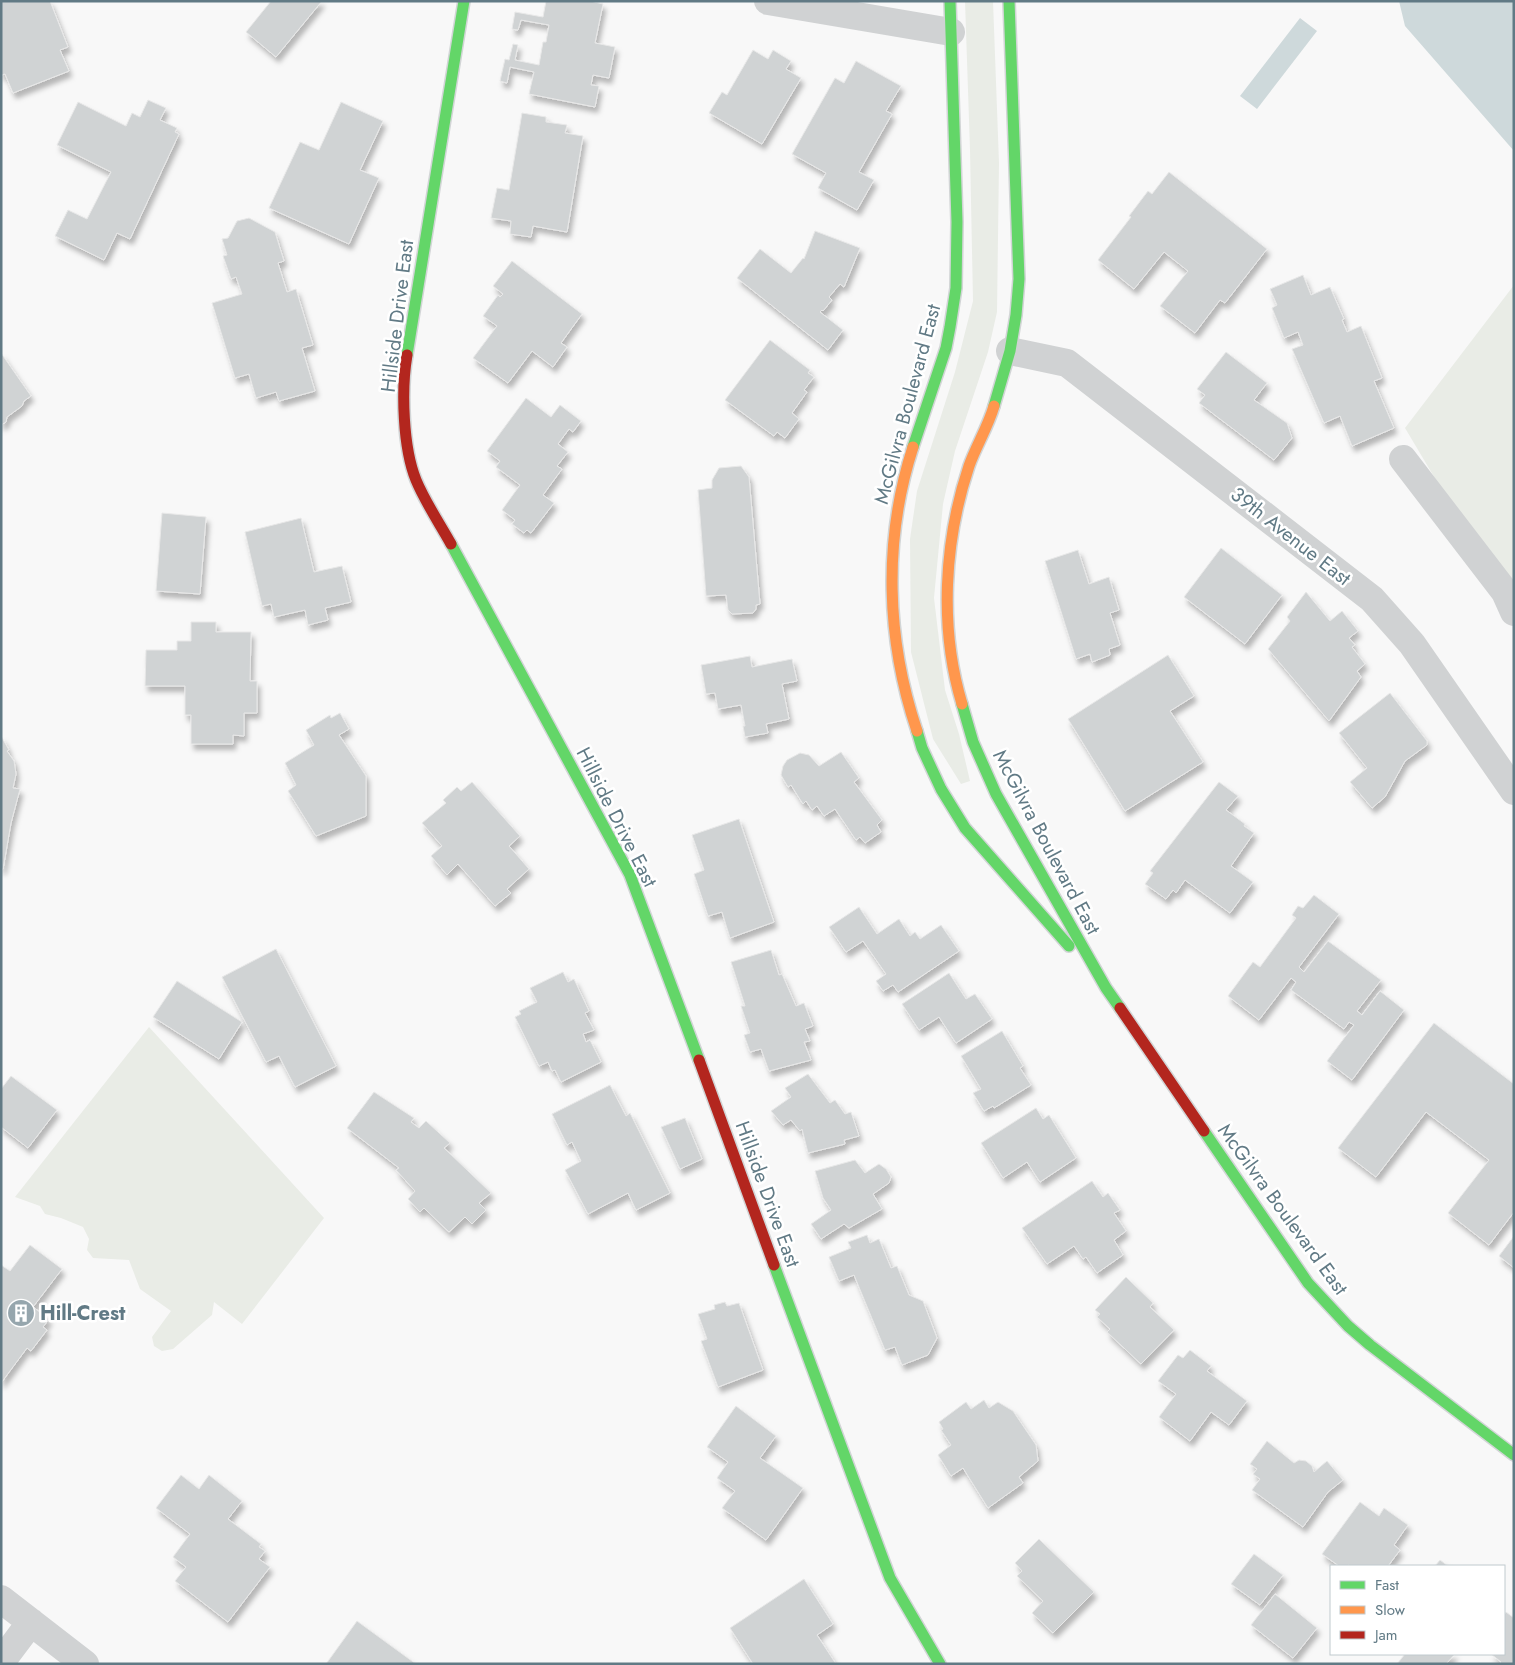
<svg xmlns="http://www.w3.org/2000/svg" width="1515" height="1665" font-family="Jost,sans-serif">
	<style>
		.green { fill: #e9ece6 }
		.water { fill: #ced9db }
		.building { fill: #d0d3d4; stroke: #e8e8e8; filter: url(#shadow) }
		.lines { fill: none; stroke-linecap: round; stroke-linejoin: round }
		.fast-casing { stroke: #d2d5d6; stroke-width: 14 }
		.slow-casing { stroke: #d2d5d6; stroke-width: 14 }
		.jam-casing { stroke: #d2d5d6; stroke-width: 14 }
		.street { stroke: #d0d2d3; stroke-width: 28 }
		.fast { stroke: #63d668; stroke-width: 11 }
		.slow { stroke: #ff974d; stroke-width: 11 }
		.jam { stroke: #b3261e; stroke-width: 11 }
		.labels { text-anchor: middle; stroke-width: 5; stroke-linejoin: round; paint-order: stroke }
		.street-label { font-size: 20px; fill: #617a85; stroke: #fff }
		.poi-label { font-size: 20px; font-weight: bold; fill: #617a85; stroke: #fff; text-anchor: start }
	</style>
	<defs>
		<filter id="shadow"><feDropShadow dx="3" dy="5.5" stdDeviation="2.5" flood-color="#0004"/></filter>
	</defs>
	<rect width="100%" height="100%" fill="#f8f8f8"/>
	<!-- green -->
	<path class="green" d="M 965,1 L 993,1 L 999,163 L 997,312 L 988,352 L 955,451 L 943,504 L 934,598 L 945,690 L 959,734 L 970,781 L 961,784 L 933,739 L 911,652 L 910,539 L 917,491 L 955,372 L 973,301 L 970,150 Z
		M 1514,285 L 1514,602 L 1511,606 L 1405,428 Z
		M 149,1027 L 324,1218 L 242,1324 L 214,1302 L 212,1315 L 173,1349 L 162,1351 L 154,1346 L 152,1337 L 171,1311 L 140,1289 L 129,1260 L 93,1258 L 87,1250 L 89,1239 L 83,1227 L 61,1218 L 45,1214 L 40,1206 L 15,1197 Z"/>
	<!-- water -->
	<path class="water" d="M 1399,1 L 1514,1 L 1514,151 L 1405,26 Z
		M 1300,18 L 1317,31 L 1257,109 L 1240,96 Z"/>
	<!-- building -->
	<path class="building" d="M 1,1 L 50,1 L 68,47 L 60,50 L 69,71 L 13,93 L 5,74 L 1,75 Z
		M 271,1 L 322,1 L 276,57 L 246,32 Z
		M 546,1 L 590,1 L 603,4 L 595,43 L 615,47 L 609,78 L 593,75 L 591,85 L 599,86 L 595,107 L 529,94 L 534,72 L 510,67 L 507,83 L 500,81 L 505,59 L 509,60 L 513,44 L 518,45 L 515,60 L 539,65 L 543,42 L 546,42 L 549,25 L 521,20 L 518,30 L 512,29 L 515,12 L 543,17 Z
		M 753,50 L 768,59 L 773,50 L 791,61 L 786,69 L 801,78 L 762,144 L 709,113 L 722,92 L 727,95 Z
		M 856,61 L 901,86 L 886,111 L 892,114 L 859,172 L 874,180 L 857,210 L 818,188 L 826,173 L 792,154 L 835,78 L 844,83 Z
		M 148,100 L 166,108 L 160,120 L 177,128 L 175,132 L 179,134 L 130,239 L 117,233 L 104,260 L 55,236 L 68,210 L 87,219 L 111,172 L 57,145 L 78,102 L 126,126 L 132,113 L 140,117 Z
		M 341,102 L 383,121 L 360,170 L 379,178 L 349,244 L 269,208 L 300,142 L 319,150 Z
		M 522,113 L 546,117 L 546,122 L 567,125 L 565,133 L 583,136 L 567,232 L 533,226 L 531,237 L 510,234 L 511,221 L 491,218 L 497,188 L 509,190 Z
		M 1169,172 L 1267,249 L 1225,303 L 1220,300 L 1195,333 L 1160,306 L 1188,271 L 1164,252 L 1134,289 L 1098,260 L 1131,217 L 1129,216 L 1148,191 L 1152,194 Z
		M 249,218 L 275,232 L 284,261 L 278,263 L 287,292 L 296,289 L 313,345 L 302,348 L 315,391 L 279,401 L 276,392 L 256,398 L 249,374 L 235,378 L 212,303 L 242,294 L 236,277 L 231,279 L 223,256 L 227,255 L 222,239 L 228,238 L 237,221 Z
		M 815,231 L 860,248 L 844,287 L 840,284 L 829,297 L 832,300 L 823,311 L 822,310 L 820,312 L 843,330 L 828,350 L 737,278 L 760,249 L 791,273 L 803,258 L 804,259 Z
		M 512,261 L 582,314 L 561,343 L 567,347 L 553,367 L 532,351 L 508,383 L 473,358 L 497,326 L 483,316 L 498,295 L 500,297 L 503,294 L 493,286 Z
		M 1303,275 L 1311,295 L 1330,287 L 1344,319 L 1342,320 L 1347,332 L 1361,326 L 1382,378 L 1374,381 L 1394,428 L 1352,446 L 1340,416 L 1324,423 L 1292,349 L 1303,345 L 1298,332 L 1284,338 L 1272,308 L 1277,305 L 1270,289 Z
		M 770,340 L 810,370 L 808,373 L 814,377 L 804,390 L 807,392 L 792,413 L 799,419 L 785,438 L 777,432 L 774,436 L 725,400 Z
		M 1226,352 L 1267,383 L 1254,400 L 1287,423 L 1292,438 L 1274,460 L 1199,403 L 1205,395 L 1197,389 Z
		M 1,353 L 31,396 L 24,401 L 22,406 L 7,417 L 6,422 L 1,425 Z
		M 526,398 L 551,417 L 560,405 L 581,421 L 573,432 L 569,429 L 558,444 L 568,452 L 557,466 L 562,469 L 543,495 L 554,503 L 531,533 L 527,530 L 524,533 L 512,524 L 515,520 L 502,510 L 520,485 L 496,467 L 500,461 L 487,451 Z
		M 741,466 L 749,477 L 760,604 L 756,605 L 756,609 L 753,613 L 732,614 L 728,610 L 726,595 L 706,596 L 698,490 L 712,488 L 712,480 L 719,468 Z
		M 162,513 L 206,517 L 200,594 L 156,591 Z
		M 301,518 L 314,572 L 342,566 L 351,602 L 325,608 L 328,620 L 308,625 L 305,610 L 274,617 L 271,604 L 262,606 L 245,532 Z
		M 1221,548 L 1282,595 L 1245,644 L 1184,597 Z
		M 1078,550 L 1089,584 L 1109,577 L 1119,610 L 1110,613 L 1120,645 L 1109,649 L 1110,655 L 1092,662 L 1090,654 L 1076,659 L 1045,561 Z
		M 1306,592 L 1330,621 L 1342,611 L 1358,631 L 1349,638 L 1355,645 L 1352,647 L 1365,664 L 1357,671 L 1361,677 L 1329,721 L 1268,649 L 1290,621 L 1287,617 Z
		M 191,622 L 216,622 L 216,632 L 251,632 L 250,681 L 257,681 L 257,713 L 244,713 L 244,736 L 233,735 L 233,744 L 191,744 L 191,715 L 185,715 L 185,686 L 145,686 L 146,650 L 177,650 L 177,641 L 191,641 Z
		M 1168,655 L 1194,696 L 1170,711 L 1203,762 L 1125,811 L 1068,719 Z
		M 750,656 L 752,667 L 792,659 L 797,681 L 782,684 L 789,719 L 766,724 L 768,733 L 745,737 L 743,726 L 745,726 L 741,705 L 718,709 L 715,693 L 706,694 L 701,665 Z
		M 1390,693 L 1427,741 L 1427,745 L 1405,761 L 1385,797 L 1372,808 L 1350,782 L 1367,768 L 1339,733 Z
		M 340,713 L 349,729 L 339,735 L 366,776 L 366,816 L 316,836 L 288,791 L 296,785 L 285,763 L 314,745 L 306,730 L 330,715 L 331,718 Z
		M 1,736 L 9,750 L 7,751 L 14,761 L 16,774 L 13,788 L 20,789 L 11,823 L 3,869 L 1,869 Z
		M 841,752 L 859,778 L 854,782 L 882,820 L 877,825 L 881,832 L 865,843 L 860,837 L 856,840 L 835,809 L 824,816 L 817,806 L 812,810 L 806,801 L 803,804 L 791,785 L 788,787 L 781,775 L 783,766 L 787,760 L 800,753 L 809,755 L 819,766 Z
		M 472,782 L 520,836 L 509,846 L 529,869 L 507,889 L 511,893 L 495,906 L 458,864 L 447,875 L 431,856 L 442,846 L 422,823 L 446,803 L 443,800 L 457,787 L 461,791 Z
		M 1219,782 L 1238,796 L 1226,810 L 1245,824 L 1244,826 L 1254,833 L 1231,866 L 1253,882 L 1230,913 L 1185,880 L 1176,893 L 1173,890 L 1166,899 L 1145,884 L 1153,873 L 1150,871 Z
		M 739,819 L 774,922 L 730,938 L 722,912 L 708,916 L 694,874 L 704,870 L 692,835 Z
		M 1314,895 L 1339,914 L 1299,967 L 1304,972 L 1328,941 L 1381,980 L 1357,1011 L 1362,1015 L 1380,991 L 1404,1010 L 1352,1080 L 1327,1061 L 1354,1025 L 1349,1022 L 1344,1029 L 1291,990 L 1296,982 L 1291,978 L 1259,1020 L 1228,996 L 1253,962 L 1260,967 L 1296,918 L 1292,915 L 1298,906 L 1303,908 Z
		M 859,907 L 877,934 L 899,919 L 910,936 L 915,932 L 920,939 L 941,925 L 959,951 L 898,992 L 893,985 L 883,991 L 876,981 L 886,974 L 863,941 L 846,952 L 829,927 Z
		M 276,949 L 336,1066 L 295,1087 L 279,1056 L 266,1062 L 222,977 Z
		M 771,950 L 779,975 L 782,974 L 796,1006 L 804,1003 L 813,1026 L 805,1029 L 810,1041 L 804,1042 L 811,1060 L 769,1071 L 761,1049 L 750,1052 L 744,1035 L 750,1033 L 741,1006 L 745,1006 L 731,962 Z
		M 563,972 L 568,982 L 574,979 L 589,1011 L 585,1013 L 594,1030 L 583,1034 L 586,1042 L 590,1040 L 601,1062 L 561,1082 L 555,1070 L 552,1071 L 548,1062 L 539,1066 L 515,1017 L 521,1014 L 519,1011 L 537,1002 L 530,988 Z
		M 949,973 L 966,999 L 975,994 L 992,1019 L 956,1043 L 939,1017 L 919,1030 L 902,1004 Z
		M 177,981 L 242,1022 L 219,1059 L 153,1017 Z
		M 1434,1023 L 1514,1084 L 1514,1212 L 1489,1245 L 1448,1213 L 1489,1160 L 1426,1112 L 1376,1177 L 1338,1148 Z
		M 1002,1031 L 1023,1066 L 1020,1068 L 1031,1085 L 994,1108 L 993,1106 L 984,1111 L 973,1093 L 981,1089 L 961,1056 Z
		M 808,1074 L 830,1103 L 835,1100 L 845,1114 L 851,1112 L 859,1136 L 844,1140 L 845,1144 L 808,1153 L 802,1129 L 800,1131 L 791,1120 L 783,1125 L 771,1111 L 791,1097 L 785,1088 Z
		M 11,1076 L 57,1110 L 28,1148 L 1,1127 L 1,1089 Z
		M 610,1085 L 626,1116 L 630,1113 L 670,1193 L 636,1210 L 628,1193 L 588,1214 L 565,1170 L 581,1161 L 572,1142 L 567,1145 L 552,1114 Z
		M 374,1092 L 414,1118 L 411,1122 L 419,1128 L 426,1121 L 450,1143 L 444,1148 L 491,1193 L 479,1203 L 486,1210 L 472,1224 L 465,1217 L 449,1232 L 424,1208 L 420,1212 L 408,1199 L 415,1191 L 396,1170 L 399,1168 L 347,1128 Z
		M 1036,1108 L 1043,1119 L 1049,1115 L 1076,1158 L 1040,1182 L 1027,1162 L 1003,1178 L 981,1143 Z
		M 685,1118 L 702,1159 L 680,1169 L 661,1127 Z
		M 855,1160 L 865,1173 L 879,1164 L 886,1169 L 891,1177 L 889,1183 L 873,1194 L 882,1209 L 849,1228 L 844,1224 L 821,1239 L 811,1224 L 831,1210 L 823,1198 L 815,1171 Z
		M 1092,1181 L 1103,1197 L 1108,1193 L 1120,1210 L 1114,1213 L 1126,1231 L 1114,1240 L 1123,1255 L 1097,1273 L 1086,1257 L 1083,1259 L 1074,1246 L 1047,1264 L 1022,1228 Z
		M 867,1235 L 870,1243 L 879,1239 L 891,1268 L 897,1266 L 909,1295 L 923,1301 L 937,1338 L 928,1355 L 902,1365 L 895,1347 L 885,1350 L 854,1275 L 839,1281 L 829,1257 L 851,1248 L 848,1242 Z
		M 1514,1236 L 1514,1268 L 1499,1256 Z
		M 30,1245 L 62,1269 L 33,1307 L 49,1319 L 43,1327 L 47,1330 L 31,1351 L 27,1348 L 1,1383 L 1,1265 L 10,1271 Z
		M 1126,1277 L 1153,1303 L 1150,1307 L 1174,1330 L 1141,1364 L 1107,1332 L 1110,1329 L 1097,1317 L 1100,1314 L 1095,1310 Z
		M 725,1302 L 727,1306 L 739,1303 L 763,1370 L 718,1387 L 701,1341 L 707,1339 L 698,1314 L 715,1309 L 714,1305 Z
		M 1190,1350 L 1211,1366 L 1207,1371 L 1247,1401 L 1229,1425 L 1211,1412 L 1190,1441 L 1159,1417 L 1176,1394 L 1158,1381 L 1178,1355 L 1183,1358 Z
		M 984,1400 L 989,1408 L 998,1402 L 1013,1411 L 1036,1445 L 1038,1461 L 1019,1477 L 1023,1483 L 988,1508 L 963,1468 L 951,1476 L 938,1455 L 951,1445 L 941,1430 L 943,1429 L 939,1422 L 966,1402 L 971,1409 Z
		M 736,1406 L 776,1436 L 760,1458 L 803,1488 L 766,1540 L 722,1508 L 735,1491 L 717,1478 L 728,1462 L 707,1447 Z
		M 1267,1441 L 1294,1463 L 1299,1460 L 1306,1461 L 1312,1466 L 1314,1472 L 1327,1461 L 1343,1480 L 1328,1492 L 1303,1527 L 1252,1490 L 1260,1479 L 1253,1474 L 1257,1469 L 1250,1464 Z
		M 181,1475 L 199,1489 L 209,1475 L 242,1501 L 228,1519 L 261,1544 L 259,1547 L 265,1551 L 259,1559 L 270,1567 L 228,1622 L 175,1581 L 186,1567 L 173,1557 L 190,1534 L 156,1508 Z
		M 1360,1502 L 1379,1516 L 1384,1508 L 1408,1525 L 1394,1545 L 1400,1550 L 1388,1566 L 1350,1566 L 1348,1565 L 1347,1566 L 1339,1566 L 1322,1554 Z
		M 1039,1539 L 1094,1592 L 1053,1633 L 1032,1613 L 1043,1601 L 1017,1576 L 1022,1571 L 1015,1563 Z
		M 1254,1554 L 1283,1575 L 1260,1605 L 1231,1584 Z
		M 1440,1560 L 1448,1566 L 1435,1566 Z
		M 804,1579 L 833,1624 L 817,1635 L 836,1664 L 753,1664 L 730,1628 Z
		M 1275,1594 L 1317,1628 L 1293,1658 L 1251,1625 Z
		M 1506,1612 L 1514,1618 L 1514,1664 L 1499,1664 L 1501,1662 L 1491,1654 L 1504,1654 L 1504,1615 Z
		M 357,1621 L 416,1664 L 326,1664 Z
		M 1405,1654 L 1455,1654 L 1446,1664 L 1397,1664 Z"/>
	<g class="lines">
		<!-- fast casing -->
		<g class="fast-casing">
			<path id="fast" d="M 407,355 L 464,1
				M 994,406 L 1010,351 L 1016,315 L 1019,279 L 1009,1
				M 913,447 L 946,348 L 950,327 L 956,288 L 957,222 L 950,1
				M 451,544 L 630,875 L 699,1060
				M 962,704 L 973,742 L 996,794 L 1106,988 L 1120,1008
				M 917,731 L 922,748 L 941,789 L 965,828 L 1069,946
				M 1204,1131 L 1308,1283 L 1348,1326 L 1370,1345 L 1514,1455
				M 774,1265 L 890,1578 L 940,1664"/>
		</g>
		<!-- slow casing -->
		<g class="slow-casing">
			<path id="slow" d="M 913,447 C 883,540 886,639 917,731
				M 962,704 C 939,628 944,541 969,466 C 976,446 988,427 994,406"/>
		</g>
		<!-- jam casing -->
		<g class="jam-casing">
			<path id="jam" d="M 407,355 C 401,390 403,448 416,480 C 425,502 440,524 451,544
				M 1120,1008 L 1204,1131
				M 699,1060 L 774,1265"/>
		</g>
		<!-- street -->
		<path class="street" d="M 768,1 L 951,32
			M 1010,351 L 1067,363 L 1372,599 L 1412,644 L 1514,791
			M 1403,459 L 1505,592 L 1514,612
			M 1,1599 L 85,1664
			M 1,1662 L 31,1622"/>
		<!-- fast -->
		<use href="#fast" class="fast"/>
		<!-- slow -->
		<use href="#slow" class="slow"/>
		<!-- jam -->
		<use href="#jam" class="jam"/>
	</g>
	<!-- icons -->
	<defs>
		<g id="building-disc" transform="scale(1.4375)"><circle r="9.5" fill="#96a6ad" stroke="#fff"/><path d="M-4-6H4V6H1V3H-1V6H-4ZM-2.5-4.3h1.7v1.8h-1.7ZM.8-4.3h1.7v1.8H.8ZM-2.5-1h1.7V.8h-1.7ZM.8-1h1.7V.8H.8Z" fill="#fff"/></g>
	</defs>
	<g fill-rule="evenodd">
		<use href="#building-disc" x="21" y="1313"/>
	</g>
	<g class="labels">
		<!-- street labels -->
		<g class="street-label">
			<text transform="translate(397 316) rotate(-83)" y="7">Hillside Drive East</text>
			<text transform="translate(907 404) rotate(-75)" y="7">McGilvra Boulevard East</text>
			<text transform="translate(1291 536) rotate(38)" y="7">39th Avenue East</text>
			<text transform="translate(617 817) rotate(63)" y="7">Hillside Drive East</text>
			<text transform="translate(1047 842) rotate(62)" y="7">McGilvra Boulevard East</text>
			<text transform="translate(768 1194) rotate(70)" y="7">Hillside Drive East</text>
			<text transform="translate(1283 1209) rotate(54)" y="7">McGilvra Boulevard East</text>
		</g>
		<!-- poi labels -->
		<g class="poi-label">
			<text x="40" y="1320">Hill-Crest</text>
		</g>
	</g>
	<!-- border -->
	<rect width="1515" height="1665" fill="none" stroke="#617a85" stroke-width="5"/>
	<!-- legend -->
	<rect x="1330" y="1565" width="175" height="90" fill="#ffffff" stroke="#c0cace"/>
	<rect x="1340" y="1581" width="25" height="8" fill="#63d668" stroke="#c0cace"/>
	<text x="1375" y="1590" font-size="15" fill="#617a85">Fast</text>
	<rect x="1340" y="1606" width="25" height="8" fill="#ff974d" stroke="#c0cace"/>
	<text x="1375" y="1615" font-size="15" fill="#617a85">Slow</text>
	<rect x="1340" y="1631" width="25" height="8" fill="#b3261e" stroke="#c0cace"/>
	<text x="1375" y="1640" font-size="15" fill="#617a85">Jam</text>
</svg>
